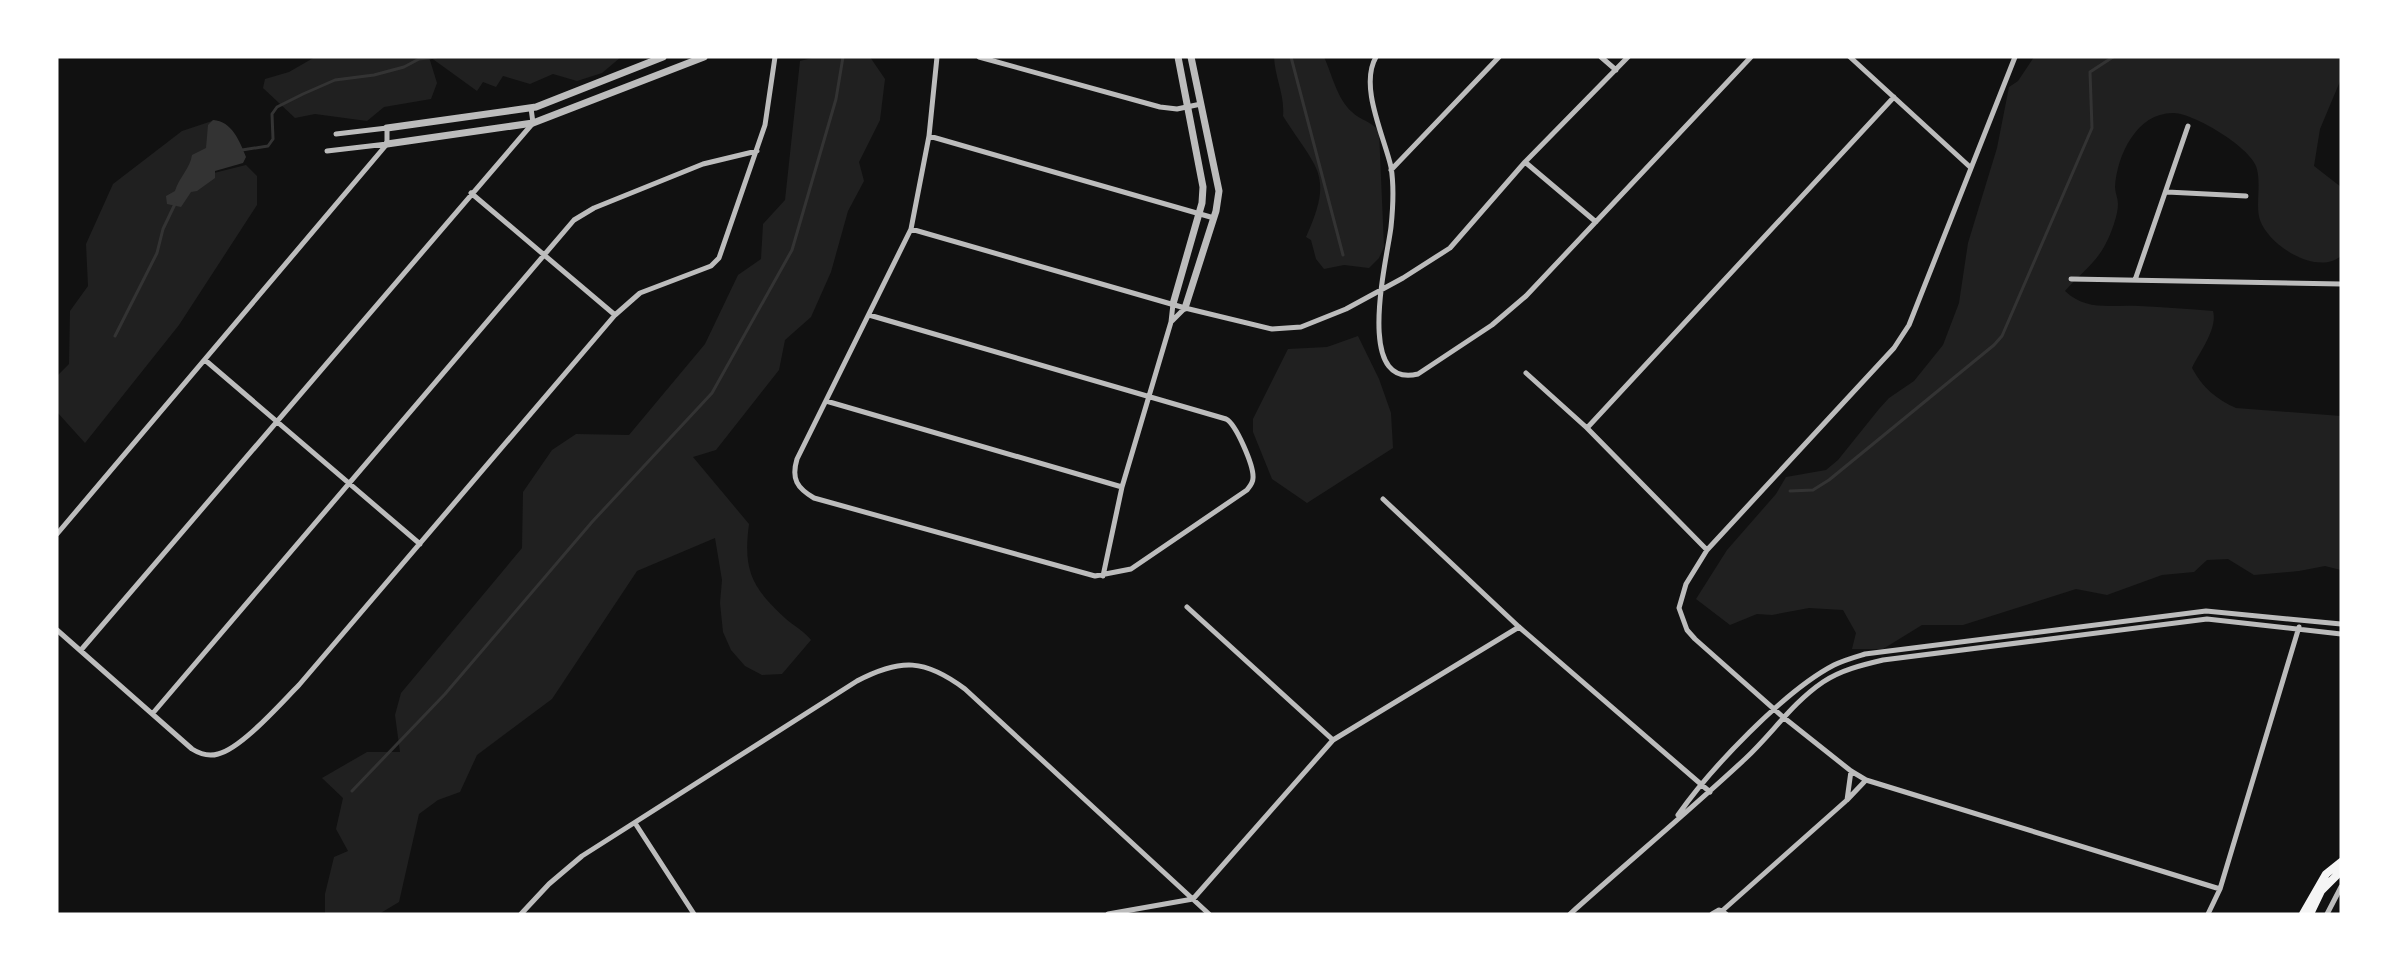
<svg xmlns="http://www.w3.org/2000/svg" width="2398" height="971" font-family="'Fira Sans',sans-serif">
	<style>
		.green { fill: #202020 }
		.water { fill: #333 }
		.lines { fill: none; stroke-linecap: round; stroke-linejoin: round }
		.stream { stroke: #333; stroke-width: 3 }
		.minor { stroke: #bcbcbc; stroke-width: 5 }
		.tertiary { stroke: #bcbcbc; stroke-width: 7 }
		.secondary { stroke: #f5f5f5; stroke-width: 8 }
	</style>
	<rect width="100%" height="100%" fill="#111"/>
	<!-- green -->
	<path class="green" d="M 315,57 L 429,57 L 437,83 L 431,99 L 384,107 L 367,121 L 315,114 L 295,118 L 263,88 L 265,79 L 289,72 Z
		M 430,57 L 621,57 L 602,73 L 577,81 L 553,74 L 530,84 L 503,76 L 496,87 L 483,82 L 477,91 Z
		M 816,57 L 870,57 L 885,79 L 880,120 L 859,162 L 864,181 L 848,211 L 831,272 L 811,317 L 785,340 L 779,370 L 716,450 L 693,457 L 749,524 C 743,570 751,587 786,619 C 794,626 804,631 811,640 L 782,674 L 762,675 L 745,666 L 731,650 L 723,632 L 720,603 L 722,580 L 715,538 L 637,571 L 552,699 L 477,755 L 460,792 L 438,800 L 419,814 L 399,902 L 379,914 L 325,914 L 325,894 L 334,857 L 348,851 L 336,829 L 343,798 L 322,778 L 367,752 L 400,752 L 395,715 L 401,693 L 522,548 L 523,492 L 552,450 L 576,434 L 629,435 L 705,344 L 738,275 L 761,259 L 763,224 L 785,200 L 800,61 Z
		M 1274,57 L 1324,57 C 1332,74 1337,99 1352,112 C 1360,120 1371,121 1379,131 L 1384,247 L 1379,258 L 1369,268 L 1344,265 L 1324,269 L 1316,259 L 1311,240 L 1306,237 C 1335,173 1316,169 1283,116 C 1285,95 1275,78 1274,57 Z
		M 2034,57 L 2341,57 L 2341,79 L 2320,129 L 2314,166 L 2341,187 L 2341,256 C 2317,276 2269,246 2260,220 C 2255,206 2262,182 2256,166 C 2248,146 2195,114 2174,113 C 2137,112 2117,155 2115,187 C 2115,193 2118,198 2118,204 C 2118,215 2111,234 2106,243 C 2098,261 2078,276 2065,291 C 2087,312 2111,304 2139,306 C 2164,307 2189,309 2213,311 C 2218,329 2199,353 2192,368 C 2202,387 2217,400 2236,408 L 2341,416 L 2341,570 L 2325,566 L 2299,571 L 2254,575 L 2228,559 L 2207,560 L 2194,572 L 2162,575 L 2107,595 L 2076,589 L 1963,625 L 1922,625 L 1883,649 L 1852,649 L 1856,633 L 1843,610 L 1809,608 L 1772,615 L 1757,614 L 1730,625 L 1696,599 L 1727,550 L 1776,494 L 1786,477 L 1826,470 L 1838,460 L 1879,409 L 1889,398 L 1914,381 L 1943,345 L 1959,303 L 1968,243 L 1997,148 L 2009,87 L 2018,81 Z
		M 215,120 L 198,177 L 246,165 L 257,176 L 257,205 L 179,325 L 85,443 L 57,412 L 57,376 L 69,364 L 70,311 L 88,286 L 86,244 L 113,184 L 182,131 Z
		M 1358,336 L 1379,379 L 1391,413 L 1393,448 L 1307,503 L 1272,479 L 1253,432 L 1253,419 L 1288,349 L 1327,347 Z"/>
	<!-- water -->
	<path class="water" d="M 213,120 C 232,121 240,142 246,157 L 243,163 L 215,171 L 215,178 L 197,191 L 191,192 L 181,207 L 167,204 L 166,196 L 175,191 C 179,177 190,169 192,155 L 206,148 L 208,125 Z"/>
	<g class="lines">
		<!-- stream -->
		<path class="stream" d="M 1291,57 L 1343,255
			M 242,150 L 268,146 L 273,139 L 272,114 L 277,107 L 303,94 L 335,80 L 374,75 L 404,67 L 419,59 L 436,57
			M 115,336 L 157,253 L 163,229 L 175,204
			M 1790,491 L 1813,490 L 1829,480 L 1994,345 L 2002,336 L 2092,128 L 2090,72 L 2113,57
			M 352,791 L 445,694 L 592,522 L 712,393 L 792,250 L 836,99 L 843,57"/>
		<!-- minor -->
		<path class="minor" d="M 979,57 L 1160,107 L 1177,109 L 1201,104
			M 1376,57 C 1359,86 1384,136 1391,167 C 1394,185 1393,208 1391,227 C 1388,255 1353,390 1418,374 L 1492,325 L 1526,296 L 1751,57
			M 1601,57 L 1616,70
			M 1850,57 L 1970,167
			M 2015,57 L 1909,325 L 1894,348 L 1707,550 L 1686,584 L 1679,608 L 1687,630 L 1695,639 L 1783,717 L 1851,771 L 1866,780 L 2220,889
			M 336,134 L 387,128 L 387,144
			M 929,136 L 1214,218
			M 327,151 L 387,144
			M 1525,162 L 1596,222
			M 1391,170 L 1499,57
			M 2167,192 L 2246,196
			M 471,193 L 615,315
			M 911,229 L 1185,308 L 1272,329 L 1301,327 L 1346,309 L 1403,278 L 1450,248 L 1525,162 L 1628,57
			M 2071,279 L 2341,284
			M 2135,280 L 2188,126
			M 869,315 L 1226,419 C 1236,424 1254,466 1253,478 C 1253,483 1250,486 1247,490 L 1131,569 L 1095,576 L 814,498 C 797,488 791,479 797,459 L 911,229 L 929,136 L 937,57
			M 1172,321 L 1185,308
			M 205,360 L 420,544
			M 1526,373 L 1587,428 L 1707,550
			M 826,401 L 1122,487
			M 1587,428 L 1894,97
			M 1383,499 L 1519,627 L 1710,792
			M 57,534 L 387,144
			M 1103,576 L 1122,487 L 1171,322 L 1173,304
			M 1187,607 L 1333,740
			M 57,630 L 192,749 C 200,754 208,757 218,754 C 242,748 281,703 299,685 L 615,315 L 640,293 L 711,266 L 719,258 L 765,125 L 775,57
			M 81,650 L 533,123 L 531,108
			M 153,713 L 574,220 L 594,208 L 703,164 L 757,151
			M 1847,800 L 1851,771
			M 1678,815 C 1710,769 1784,691 1834,665 C 1844,660 1855,657 1865,654 L 2206,611 L 2341,624
			M 635,823 L 694,914
			M 1722,911 L 1847,800 L 1866,780
			M 521,914 L 549,884 L 582,856 L 857,681 C 901,658 925,659 965,689 L 1209,914
			M 1108,914 L 1193,899 L 1333,740 L 1519,627
			M 1570,914 C 1628,862 1688,812 1745,759 C 1772,734 1792,703 1823,682 C 1841,670 1862,665 1883,660 L 2207,619 L 2341,634
			M 1712,914 L 1719,910 L 1726,914
			M 2208,914 L 2220,889 L 2299,627
			M 2327,914 L 2341,887"/>
		<!-- tertiary -->
		<path class="tertiary" d="M 387,128 L 536,107 L 663,57
			M 387,144 L 533,123 L 704,57
			M 1173,304 L 1202,203 L 1203,187 L 1178,57
			M 1185,308 L 1216,211 L 1219,191 L 1191,57"/>
		<!-- secondary -->
		<path class="secondary" d="M 2303,914 L 2326,874 L 2341,862
			M 2310,914 L 2321,891 L 2341,871"/>
	</g>
	<!-- border -->
	<rect width="2398" height="971" fill="none" stroke="#ffffff" stroke-width="117"/>
</svg>
